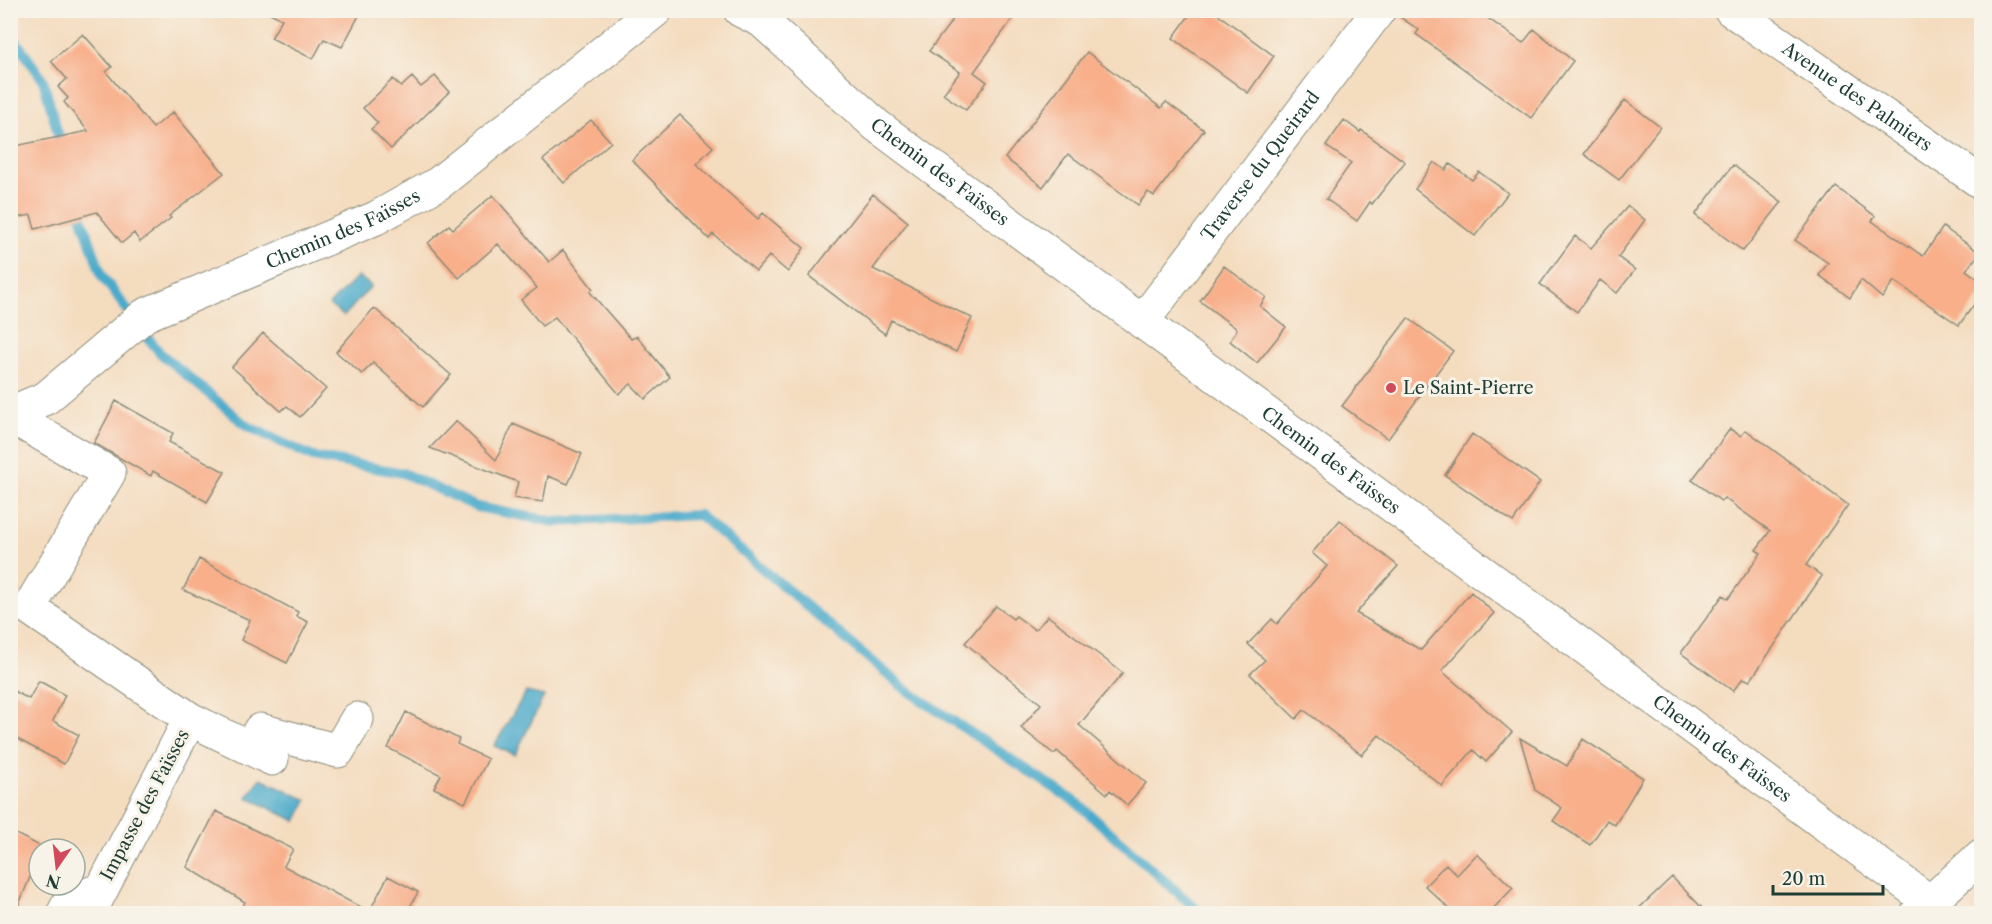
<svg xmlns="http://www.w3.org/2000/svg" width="1992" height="924" font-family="'Libre Caslon Text',serif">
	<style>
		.water { fill: #4baaca; stroke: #35747f; stroke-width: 1.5 }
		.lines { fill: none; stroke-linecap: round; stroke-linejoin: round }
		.stream { stroke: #4baaca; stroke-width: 10 }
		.building { fill: #f8af8a }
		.street-casing { stroke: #8a8c7a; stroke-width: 35 }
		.secondary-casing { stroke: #8a8c7a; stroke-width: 35 }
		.street { stroke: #fff; stroke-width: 33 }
		.secondary { stroke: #fff; stroke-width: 33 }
		.poi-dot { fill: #d1495b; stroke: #f7f3e8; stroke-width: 2 }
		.labels { text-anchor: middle; stroke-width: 6; stroke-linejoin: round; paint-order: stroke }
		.street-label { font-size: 18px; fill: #1f3d34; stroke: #f7f3e8 }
		.poi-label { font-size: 18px; fill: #1f3d34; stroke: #f7f3e8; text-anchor: start }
	</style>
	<rect width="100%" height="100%" fill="#f7f3e8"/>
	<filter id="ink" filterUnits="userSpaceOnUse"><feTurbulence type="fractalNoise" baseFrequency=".0167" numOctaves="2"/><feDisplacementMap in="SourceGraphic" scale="12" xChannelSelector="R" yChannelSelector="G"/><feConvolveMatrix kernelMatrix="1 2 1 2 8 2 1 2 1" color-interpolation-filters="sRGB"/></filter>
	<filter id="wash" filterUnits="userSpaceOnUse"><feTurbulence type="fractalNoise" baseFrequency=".008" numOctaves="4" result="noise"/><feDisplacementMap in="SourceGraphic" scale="24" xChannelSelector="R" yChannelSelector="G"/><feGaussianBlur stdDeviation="1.35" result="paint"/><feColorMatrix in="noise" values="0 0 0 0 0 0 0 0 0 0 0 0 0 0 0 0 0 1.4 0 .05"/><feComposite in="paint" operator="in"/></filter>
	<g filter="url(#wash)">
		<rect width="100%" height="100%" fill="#f4dcbf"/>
		<!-- water -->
		<path class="water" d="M 358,276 L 371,286 L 344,316 L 329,305 Z
			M 526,692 L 544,696 L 515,755 L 494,746 Z
			M 261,778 L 307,800 L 296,821 L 247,797 Z"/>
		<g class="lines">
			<!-- stream -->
			<path class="stream" d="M 10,32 L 43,80 L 62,148
				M 77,204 L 102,276 L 131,315
				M 145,334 L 160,353 L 247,426 L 313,457 L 403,473 L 477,507 L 555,522 L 699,515 L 905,689 L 1077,803 L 1202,914"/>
		</g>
		<g id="blocks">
			<!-- building -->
			<path class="building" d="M 264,10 L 362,10 L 342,47 L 324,39 L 313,59 L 271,38 L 282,19 Z
				M 960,10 L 1019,10 L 974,72 L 987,82 L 966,110 L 943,94 L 960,72 L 929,51 Z
				M 1193,10 L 1212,10 L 1274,56 L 1248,93 L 1173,38 Z
				M 1397,10 L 1476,10 L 1523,43 L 1534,29 L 1573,61 L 1531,118 L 1416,34 L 1419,30 L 1397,15 Z
				M 83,34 L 112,67 L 106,72 L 153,128 L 173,112 L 224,173 L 169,216 L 171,218 L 140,242 L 134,233 L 122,243 L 97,212 L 35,229 L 31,215 L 10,219 L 10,147 L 88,131 L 64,102 L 68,98 L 58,87 L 67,79 L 51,61 Z
				M 1087,52 L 1161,108 L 1166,102 L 1204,130 L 1154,196 L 1148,192 L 1138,205 L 1068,154 L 1043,187 L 1005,158 Z
				M 435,76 L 449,92 L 391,149 L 371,129 L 378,123 L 363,108 L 393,79 L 401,87 L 412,77 L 421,87 Z
				M 1625,100 L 1660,127 L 1619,180 L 1584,154 Z
				M 680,115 L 713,147 L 696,164 L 758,219 L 763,213 L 804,248 L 788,272 L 769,256 L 756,271 L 713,234 L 709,239 L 632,160 Z
				M 591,120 L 611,142 L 564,183 L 543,160 Z
				M 1344,120 L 1360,132 L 1361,130 L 1405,162 L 1372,204 L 1370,202 L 1357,221 L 1326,199 L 1351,163 L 1326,146 Z
				M 1434,162 L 1446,170 L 1450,164 L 1472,180 L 1479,172 L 1508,193 L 1475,236 L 1415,189 Z
				M 1733,165 L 1782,202 L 1743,251 L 1695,215 Z
				M 1836,187 L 1875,216 L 1872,221 L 1923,256 L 1943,227 L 1980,253 L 1966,270 L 1982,282 L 1982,294 L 1959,325 L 1894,281 L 1882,298 L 1861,280 L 1850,298 L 1819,275 L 1828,263 L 1795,240 Z
				M 873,194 L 908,222 L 873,269 L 972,318 L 956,352 L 891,320 L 885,334 L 809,276 Z
				M 493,195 L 549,262 L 563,250 L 593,289 L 590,292 L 631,339 L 637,336 L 670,377 L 645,399 L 631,384 L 619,394 L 555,317 L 542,326 L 521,300 L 537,288 L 498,244 L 459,278 L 428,243 L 449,225 L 453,229 Z
				M 1628,206 L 1645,220 L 1618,257 L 1635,270 L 1617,293 L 1600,280 L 1577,312 L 1540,284 L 1575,236 L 1591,248 Z
				M 1224,266 L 1266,297 L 1260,306 L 1286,327 L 1257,363 L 1230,341 L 1237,329 L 1200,301 Z
				M 374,308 L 451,375 L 423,407 L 373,363 L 362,374 L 336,352 Z
				M 1408,318 L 1453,351 L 1388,439 L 1342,406 Z
				M 263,333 L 326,389 L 300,417 L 287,406 L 281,411 L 232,367 Z
				M 116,401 L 173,433 L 169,442 L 225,472 L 207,502 L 153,471 L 151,476 L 94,443 Z
				M 456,421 L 496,460 L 513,424 L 582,454 L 568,484 L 548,476 L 543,502 L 514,498 L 518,482 L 430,448 Z
				M 1730,429 L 1741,436 L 1746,430 L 1848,505 L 1806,565 L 1822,576 L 1750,681 L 1743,678 L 1733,691 L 1681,653 L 1723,595 L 1728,599 L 1761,553 L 1756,550 L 1770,531 L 1724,498 L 1721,501 L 1692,480 Z
				M 1472,434 L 1540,482 L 1513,522 L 1445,475 Z
				M 1340,520 L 1398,566 L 1356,613 L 1421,650 L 1471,592 L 1494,613 L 1442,671 L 1512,732 L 1486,762 L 1473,750 L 1442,786 L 1379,735 L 1362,755 L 1304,710 L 1296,719 L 1250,674 L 1265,660 L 1248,644 L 1272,619 L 1277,624 L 1327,566 L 1312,553 Z
				M 199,559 L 298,612 L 296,616 L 308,622 L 287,663 L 241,640 L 250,620 L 183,590 Z
				M 996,606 L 1013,619 L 1016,616 L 1035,630 L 1048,616 L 1123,673 L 1079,725 L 1146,783 L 1127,805 L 1110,790 L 1107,794 L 1057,751 L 1054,754 L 1021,728 L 1041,704 L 965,643 Z
				M 39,681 L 65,695 L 53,721 L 79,735 L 64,764 L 10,735 L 10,689 L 29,699 Z
				M 406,712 L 459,739 L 457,744 L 488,759 L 465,803 L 434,788 L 441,775 L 388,748 Z
				M 1520,738 L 1567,766 L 1583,739 L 1643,778 L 1615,825 L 1607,820 L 1590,845 L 1553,821 L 1562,808 L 1535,790 Z
				M 216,811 L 293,849 L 284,866 L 369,912 L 388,876 L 418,892 L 406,914 L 239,914 L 245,902 L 187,867 Z
				M 10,831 L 42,847 L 39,849 L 39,855 L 15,914 L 10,914 Z
				M 1477,854 L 1513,888 L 1488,914 L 1455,914 L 1425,886 L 1446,864 L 1457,875 Z
				M 1672,877 L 1708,914 L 1633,914 Z"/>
		</g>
	</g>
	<g filter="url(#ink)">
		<use href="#blocks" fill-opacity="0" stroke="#8a8c7a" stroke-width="1.5"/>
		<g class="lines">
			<!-- street casing -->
			<g class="street-casing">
				<g id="street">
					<path id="s1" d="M 740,10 L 762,21 L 876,125 L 958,186 L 1930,902"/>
					<path id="s2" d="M 1142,322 L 1379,10"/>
					<path id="s3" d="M 10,413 L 46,398 L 145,315 L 376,218 L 439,183 L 656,10"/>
					<path d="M 10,416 L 109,473 L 29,608 L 190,719 L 89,914"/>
					<path d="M 190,719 L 272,759"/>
					<path d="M 251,748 L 260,730 L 338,751 L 357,719"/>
					<path d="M 63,914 L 71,899 L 101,890"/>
				</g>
			</g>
			<!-- secondary casing -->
			<g class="secondary-casing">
				<g id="secondary">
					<path id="s4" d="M 1731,10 L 1982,183"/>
					<path d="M 1917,914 L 1982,855"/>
				</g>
			</g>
			<!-- street -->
			<use href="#street" class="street"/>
			<!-- secondary -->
			<use href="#secondary" class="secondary"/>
		</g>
	</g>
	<!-- markers -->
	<circle class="poi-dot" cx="1391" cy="388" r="6"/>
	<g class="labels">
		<!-- street labels -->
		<g class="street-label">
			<text dy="6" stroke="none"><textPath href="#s4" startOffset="153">Avenue des Palmiers</textPath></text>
			<text dy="6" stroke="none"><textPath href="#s2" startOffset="196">Traverse du Queirard</textPath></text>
			<text dy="6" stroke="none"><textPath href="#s1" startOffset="258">Chemin des Faïsses</textPath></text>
			<text dy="6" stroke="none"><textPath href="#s3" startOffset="384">Chemin des Faïsses</textPath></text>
			<text dy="6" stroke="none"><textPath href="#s1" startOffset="744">Chemin des Faïsses</textPath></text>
			<text dy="6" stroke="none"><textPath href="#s1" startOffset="1230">Chemin des Faïsses</textPath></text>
			<text transform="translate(145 805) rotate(-62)" y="6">Impasse des Faïsses</text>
		</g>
		<!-- poi labels -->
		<g class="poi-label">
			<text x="1403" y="394">Le Saint-Pierre</text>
		</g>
	</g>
	<!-- margin -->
	<rect width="1992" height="924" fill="none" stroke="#f7f3e8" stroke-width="36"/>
	<!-- north arrow -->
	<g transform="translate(57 867) rotate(194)"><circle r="28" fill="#f7f3e8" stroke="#a1aaa0" stroke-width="1.5"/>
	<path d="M0-4.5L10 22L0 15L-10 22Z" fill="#d1495b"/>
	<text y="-9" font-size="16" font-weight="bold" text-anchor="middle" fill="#1f3d34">N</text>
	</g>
	<!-- scale -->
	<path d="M1773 885v9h110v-9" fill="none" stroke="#1f3d34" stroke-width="3"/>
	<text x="1782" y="885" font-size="18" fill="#1f3d34" stroke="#f7f3e8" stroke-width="4.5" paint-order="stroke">20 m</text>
</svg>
